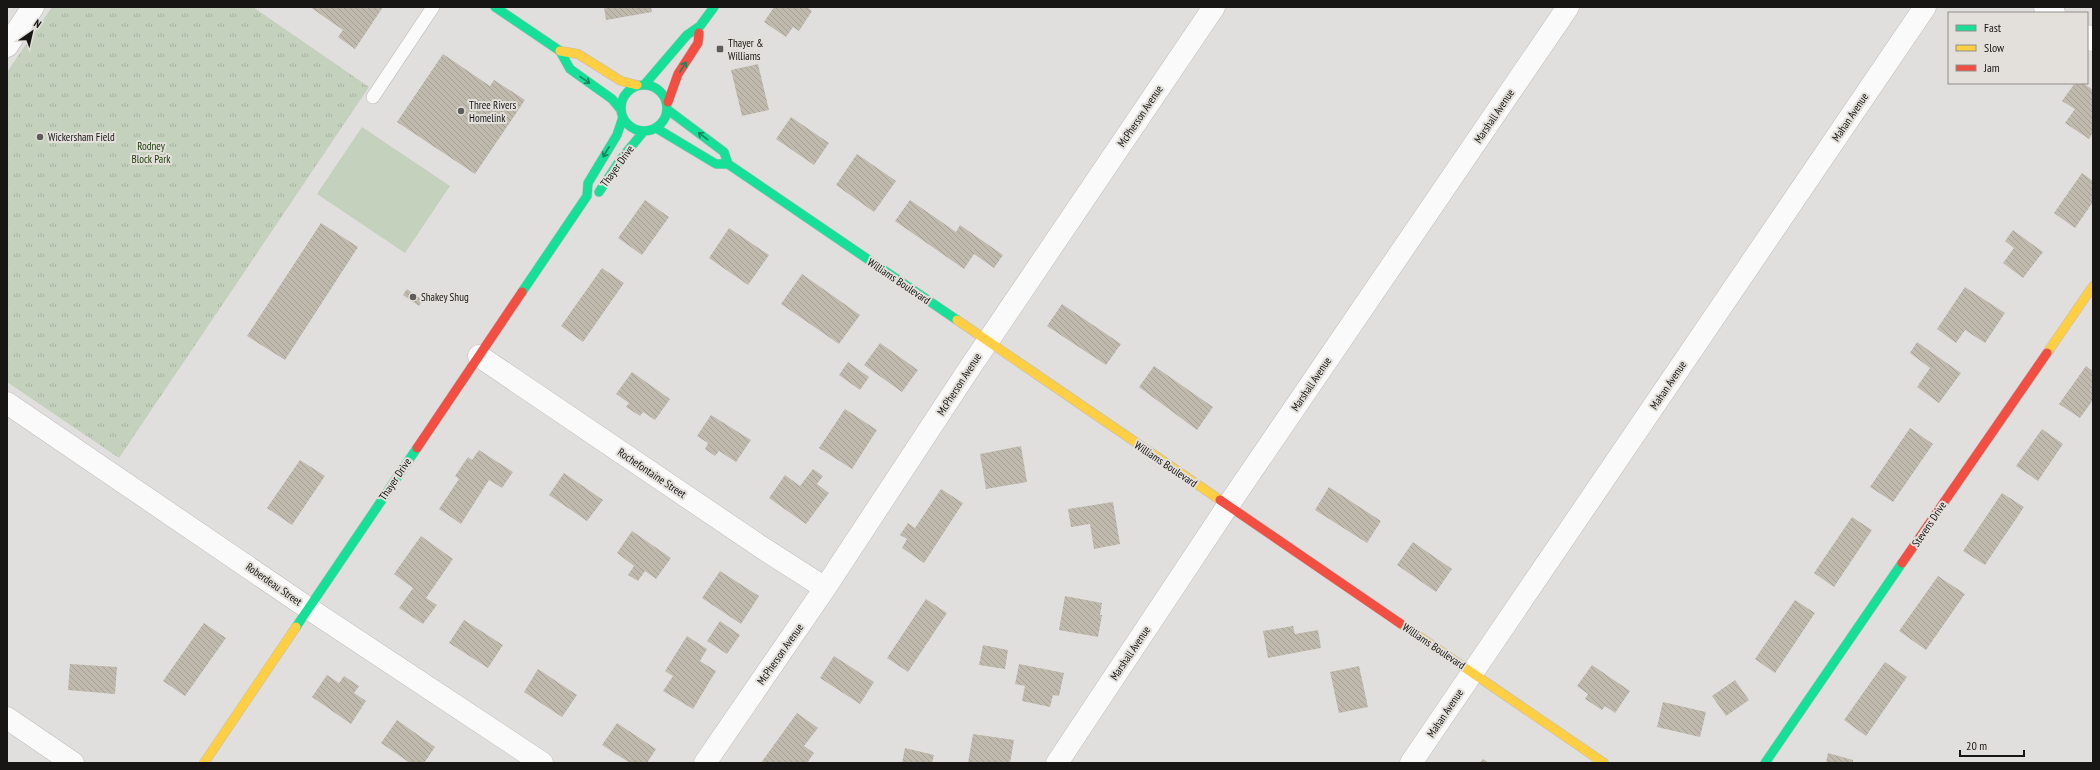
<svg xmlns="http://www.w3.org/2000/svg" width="2100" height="770" font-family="'PT Sans Narrow',sans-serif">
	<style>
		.green { fill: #c4d1bd }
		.park { fill: url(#park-tufts) }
		.building { fill: url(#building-back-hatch) }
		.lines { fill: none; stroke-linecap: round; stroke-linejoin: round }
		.lane-casing { stroke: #bfbdbc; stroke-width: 14 }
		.street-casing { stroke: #bfbdbc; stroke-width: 23 }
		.fast-casing { stroke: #bfbdbc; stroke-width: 10 }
		.slow-casing { stroke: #bfbdbc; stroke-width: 10 }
		.jam-casing { stroke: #bfbdbc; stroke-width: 10 }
		.lane { stroke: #fafafa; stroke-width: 13 }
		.street { stroke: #fafafa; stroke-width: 22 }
		.fast { stroke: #16e098; stroke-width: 9 }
		.slow { stroke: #ffcf43; stroke-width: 9 }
		.jam { stroke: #f24e42; stroke-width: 9 }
		.oneway { stroke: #16855d }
		.poi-dot { fill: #5e5c5a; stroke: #e3e0db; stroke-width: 1.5 }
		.labels { text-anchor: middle; stroke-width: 4; stroke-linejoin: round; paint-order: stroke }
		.poi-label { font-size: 11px; fill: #171614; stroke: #e3e0db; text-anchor: start }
		.street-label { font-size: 11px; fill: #171614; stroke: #e3e0db }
		.park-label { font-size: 11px; fill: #1e400d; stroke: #e3e0db }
	</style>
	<defs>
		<pattern id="park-tufts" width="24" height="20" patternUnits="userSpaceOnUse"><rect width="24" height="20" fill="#c4d1bd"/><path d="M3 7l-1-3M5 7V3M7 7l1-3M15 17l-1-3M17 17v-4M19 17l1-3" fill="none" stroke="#a8b3a2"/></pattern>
		<pattern id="building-back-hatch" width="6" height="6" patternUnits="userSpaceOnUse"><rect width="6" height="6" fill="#c0baae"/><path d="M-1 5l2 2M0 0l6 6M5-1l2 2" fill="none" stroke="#a49f95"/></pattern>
	</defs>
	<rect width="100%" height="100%" fill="#e1dfdd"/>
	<!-- green -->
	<path class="green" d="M 362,127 L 450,186 L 405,253 L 317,194 Z"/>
	<!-- park -->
	<path class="park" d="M 52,7 L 253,7 L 369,87 L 119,458 L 7,382 L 7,72 Z"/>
	<!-- building -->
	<path class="building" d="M 310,7 L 383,7 L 355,49 L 338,37 L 343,30 Z
		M 604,7 L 651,7 L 652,12 L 606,20 Z
		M 774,7 L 807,7 L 812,11 L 799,31 L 793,27 L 786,37 L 764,22 Z
		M 443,54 L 490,86 L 494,80 L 525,100 L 475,174 L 397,122 Z
		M 758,64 L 769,110 L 742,116 L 731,70 Z
		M 2075,83 L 2083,83 L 2093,90 L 2093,132 L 2089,139 L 2065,123 L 2075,109 L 2062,101 Z
		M 791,117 L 829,143 L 814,165 L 776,139 Z
		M 857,154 L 896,181 L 874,212 L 836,185 Z
		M 2082,173 L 2093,181 L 2093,202 L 2075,228 L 2054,213 Z
		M 645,200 L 669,217 L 642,255 L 618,238 Z
		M 910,200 L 956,232 L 960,225 L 1003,255 L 994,268 L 974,254 L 964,269 L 895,221 Z
		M 321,223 L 358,247 L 285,360 L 247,336 Z
		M 729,228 L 769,255 L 748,285 L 709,258 Z
		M 2013,230 L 2043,252 L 2023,278 L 2003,263 L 2014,248 L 2005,241 Z
		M 602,268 L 624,283 L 583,342 L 561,326 Z
		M 802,274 L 860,315 L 839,344 L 781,304 Z
		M 1965,287 L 2005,313 L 1985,343 L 1965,330 L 1956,343 L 1937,329 Z
		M 407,289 L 423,300 L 419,306 L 403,295 Z
		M 1062,304 L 1121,344 L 1106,365 L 1047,326 Z
		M 1917,342 L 1961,373 L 1939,403 L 1917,387 L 1930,368 L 1910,353 Z
		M 880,343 L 918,370 L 902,392 L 864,365 Z
		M 848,362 L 869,377 L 860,390 L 839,375 Z
		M 1154,366 L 1213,407 L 1197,430 L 1139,387 Z
		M 2086,366 L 2093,371 L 2093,400 L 2080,418 L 2059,404 Z
		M 632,372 L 670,399 L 655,420 L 643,412 L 640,416 L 626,407 L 629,403 L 616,394 Z
		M 845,409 L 877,430 L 852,469 L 819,448 Z
		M 711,415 L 751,440 L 736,462 L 719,451 L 715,456 L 705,449 L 708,443 L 697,436 Z
		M 1910,428 L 1933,444 L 1893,502 L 1870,487 Z
		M 2042,429 L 2063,444 L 2038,481 L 2016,466 Z
		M 1021,446 L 1027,482 L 986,489 L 980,454 Z
		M 479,450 L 513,472 L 502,488 L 489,480 L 461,524 L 439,509 L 459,479 L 455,476 L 468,457 L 472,460 Z
		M 300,460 L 325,476 L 292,525 L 267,508 Z
		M 813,469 L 823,476 L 817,484 L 829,493 L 806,524 L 769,498 L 785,475 L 800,486 Z
		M 564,473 L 603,500 L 587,521 L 549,495 Z
		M 1329,487 L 1381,521 L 1367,543 L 1315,510 Z
		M 941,489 L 963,503 L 924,563 L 902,548 L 907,539 L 900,535 L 908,523 L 915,528 Z
		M 2002,493 L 2024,507 L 1985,565 L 1963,551 Z
		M 1113,502 L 1120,544 L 1094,549 L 1090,524 L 1071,527 L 1068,509 Z
		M 1852,517 L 1872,530 L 1834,587 L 1814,573 Z
		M 632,531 L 671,558 L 656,579 L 645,571 L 638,581 L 628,575 L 634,566 L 617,553 Z
		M 421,536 L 453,559 L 426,598 L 437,605 L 423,624 L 399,608 L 413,588 L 394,574 Z
		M 1413,542 L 1452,569 L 1436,592 L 1397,565 Z
		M 720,571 L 759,596 L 741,624 L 702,598 Z
		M 1938,576 L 1965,594 L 1926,650 L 1899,631 Z
		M 1065,596 L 1102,603 L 1100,615 L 1102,615 L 1098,637 L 1059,630 Z
		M 926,599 L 947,613 L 908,672 L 887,658 Z
		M 1795,600 L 1815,613 L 1775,673 L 1755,659 Z
		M 464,620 L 503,645 L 488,668 L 449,643 Z
		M 720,621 L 740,635 L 727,654 L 707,641 Z
		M 204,623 L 226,638 L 185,696 L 163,681 Z
		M 1293,626 L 1295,634 L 1318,630 L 1321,648 L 1268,658 L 1263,631 Z
		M 687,636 L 707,649 L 700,661 L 716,671 L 693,709 L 663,691 L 673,676 L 665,671 Z
		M 983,645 L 1008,650 L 1005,669 L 979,665 Z
		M 834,656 L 874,682 L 860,704 L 820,678 Z
		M 1885,662 L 1907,677 L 1866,736 L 1844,720 Z
		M 70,664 L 117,667 L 115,694 L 68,690 Z
		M 1019,664 L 1064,673 L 1059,696 L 1053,695 L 1050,707 L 1022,701 L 1025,686 L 1015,684 Z
		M 1592,665 L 1630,691 L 1615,713 L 1605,706 L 1602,710 L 1585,699 L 1588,694 L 1577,686 Z
		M 1359,666 L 1368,707 L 1339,713 L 1330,672 Z
		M 538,669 L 577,695 L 562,717 L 524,692 Z
		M 327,675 L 339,683 L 344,676 L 359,686 L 354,693 L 366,701 L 351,724 L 312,697 Z
		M 1735,680 L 1749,700 L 1726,716 L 1712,696 Z
		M 1663,702 L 1706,712 L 1700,737 L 1657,727 Z
		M 797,713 L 818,728 L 804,746 L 814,753 L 807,763 L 761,763 Z
		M 397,720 L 435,747 L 424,763 L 410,763 L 381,743 Z
		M 617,723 L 656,749 L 647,763 L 630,763 L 602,745 Z
		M 973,734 L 1014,740 L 1010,763 L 968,763 Z
		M 905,748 L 934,755 L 932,763 L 902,763 Z
		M 1828,753 L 1853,760 L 1853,763 L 1826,763 Z
		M 1483,759 L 1489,763 L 1480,763 Z"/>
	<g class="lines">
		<!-- lane casing -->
		<g class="lane-casing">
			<path id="lane" d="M 373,97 L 433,7"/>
		</g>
		<!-- street casing -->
		<g class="street-casing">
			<path id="street" d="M 2045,7 L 2054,13
				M 2087,36 L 2093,40
				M 7,46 L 33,7
				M 479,356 L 761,547 L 825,588
				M 7,403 L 308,608 L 542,763
				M 7,718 L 73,763
				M 705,763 L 825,588 L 969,369 L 1214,7
				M 1057,763 L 1227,507 L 1568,7
				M 1411,763 L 1925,7"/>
		</g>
		<!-- fast casing -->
		<g class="fast-casing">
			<path id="fast" d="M 495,7 L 560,51 L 570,69 L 612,99 L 621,110
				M 645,84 L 687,35 L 700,26 L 714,7
				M621 108a23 23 0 1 1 46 0a23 23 0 1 1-46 0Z
				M 668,110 L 724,152 L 728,164
				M 656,128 L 716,164 L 728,164 L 957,320
				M 599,192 L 621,159 L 644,131
				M 522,292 L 587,196 L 588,183 L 617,135 L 623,117
				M 296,627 L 417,448
				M 1765,763 L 1902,563"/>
		</g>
		<!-- slow casing -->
		<g class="slow-casing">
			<path id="slow" d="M 560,51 L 578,54 L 621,81 L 637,85
				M 957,320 L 1220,500
				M 2047,353 L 2093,286
				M 1401,624 L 1604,763
				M 204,763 L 296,627"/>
		</g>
		<!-- jam casing -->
		<g class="jam-casing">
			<path id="jam" d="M 668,102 L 678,74 L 698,43 L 699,33
				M 417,448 L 522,292
				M 1220,500 L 1401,624
				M 1902,563 L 2047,353"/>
		</g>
		<!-- lane -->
		<use href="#lane" class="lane"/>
		<!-- street -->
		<use href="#street" class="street"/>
		<!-- fast -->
		<use href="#fast" class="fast"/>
		<!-- slow -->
		<use href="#slow" class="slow"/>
		<!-- jam -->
		<use href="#jam" class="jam"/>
	</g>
	<!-- one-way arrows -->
	<defs><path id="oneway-shaft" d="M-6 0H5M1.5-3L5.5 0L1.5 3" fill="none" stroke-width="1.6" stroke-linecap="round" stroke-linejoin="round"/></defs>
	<g class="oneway">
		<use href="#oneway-shaft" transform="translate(683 67) rotate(-58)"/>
		<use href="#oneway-shaft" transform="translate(585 80) rotate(35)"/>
		<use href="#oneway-shaft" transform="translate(703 136) rotate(-143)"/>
		<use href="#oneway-shaft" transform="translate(606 152) rotate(121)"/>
	</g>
	<!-- markers -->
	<g class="poi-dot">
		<rect x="716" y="45" width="8" height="8" rx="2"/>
		<circle cx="461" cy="111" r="4"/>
		<circle cx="40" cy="137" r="4"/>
		<circle cx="413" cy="297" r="4"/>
	</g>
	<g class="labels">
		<!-- poi labels -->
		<g class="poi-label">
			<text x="728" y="47">Thayer &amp;<tspan x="728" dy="13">Williams</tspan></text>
			<text x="469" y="109">Three Rivers<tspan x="469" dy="13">Homelink</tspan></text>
			<text x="48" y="141">Wickersham Field</text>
			<text x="421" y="301">Shakey Shug</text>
		</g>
		<!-- street labels -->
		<g class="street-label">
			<text transform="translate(1140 116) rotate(-56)" y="4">McPherson Avenue</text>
			<text transform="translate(1494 116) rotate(-56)" y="4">Marshall Avenue</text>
			<text transform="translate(1850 117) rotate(-56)" y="4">Mahan Avenue</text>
			<text transform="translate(617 166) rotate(-54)" y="4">Thayer Drive</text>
			<text transform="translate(899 281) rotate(34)" y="4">Williams Boulevard</text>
			<text transform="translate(959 384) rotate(-57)" y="4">McPherson Avenue</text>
			<text transform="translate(1311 384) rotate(-56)" y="4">Marshall Avenue</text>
			<text transform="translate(1668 385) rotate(-56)" y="4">Mahan Avenue</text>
			<text transform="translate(1166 464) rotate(34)" y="4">Williams Boulevard</text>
			<text transform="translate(652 473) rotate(34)" y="4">Rochefontaine Street</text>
			<text transform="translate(395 479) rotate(-56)" y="4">Thayer Drive</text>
			<text transform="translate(1929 524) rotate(-56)" y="4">Stevens Drive</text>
			<text transform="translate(274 584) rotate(35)" y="4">Roberdeau Street</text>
			<text transform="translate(1434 646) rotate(34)" y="4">Williams Boulevard</text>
			<text transform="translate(1130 653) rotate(-56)" y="4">Marshall Avenue</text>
			<text transform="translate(780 654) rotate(-55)" y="4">McPherson Avenue</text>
			<text transform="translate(1445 713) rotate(-56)" y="4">Mahan Avenue</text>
		</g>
		<!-- park labels -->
		<g class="park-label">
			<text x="151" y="150">Rodney<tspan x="151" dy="13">Block Park</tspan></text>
		</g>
	</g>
	<!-- border -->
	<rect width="2100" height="770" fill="none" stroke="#171614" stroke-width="16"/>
	<!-- legend -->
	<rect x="1948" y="12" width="140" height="72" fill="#e3e0db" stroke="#918f8b"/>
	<rect x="1956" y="25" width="20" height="6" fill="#16e098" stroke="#918f8b"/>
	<text x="1984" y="32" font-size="12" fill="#171614">Fast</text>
	<rect x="1956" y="45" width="20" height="6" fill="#ffcf43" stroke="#918f8b"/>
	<text x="1984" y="52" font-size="12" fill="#171614">Slow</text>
	<rect x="1956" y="65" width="20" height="6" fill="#f24e42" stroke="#918f8b"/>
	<text x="1984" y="72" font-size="12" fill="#171614">Jam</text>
	<!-- north arrow -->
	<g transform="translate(32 32) rotate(34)" stroke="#e3e0db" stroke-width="3" paint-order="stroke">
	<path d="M0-3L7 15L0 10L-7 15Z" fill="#171614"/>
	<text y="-6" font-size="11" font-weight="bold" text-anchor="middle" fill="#171614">N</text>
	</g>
	<!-- scale -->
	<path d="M1960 750v6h64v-6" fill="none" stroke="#171614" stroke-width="2"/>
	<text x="1966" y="750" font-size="12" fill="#171614" stroke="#e3e0db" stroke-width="3" paint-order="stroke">20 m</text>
</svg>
